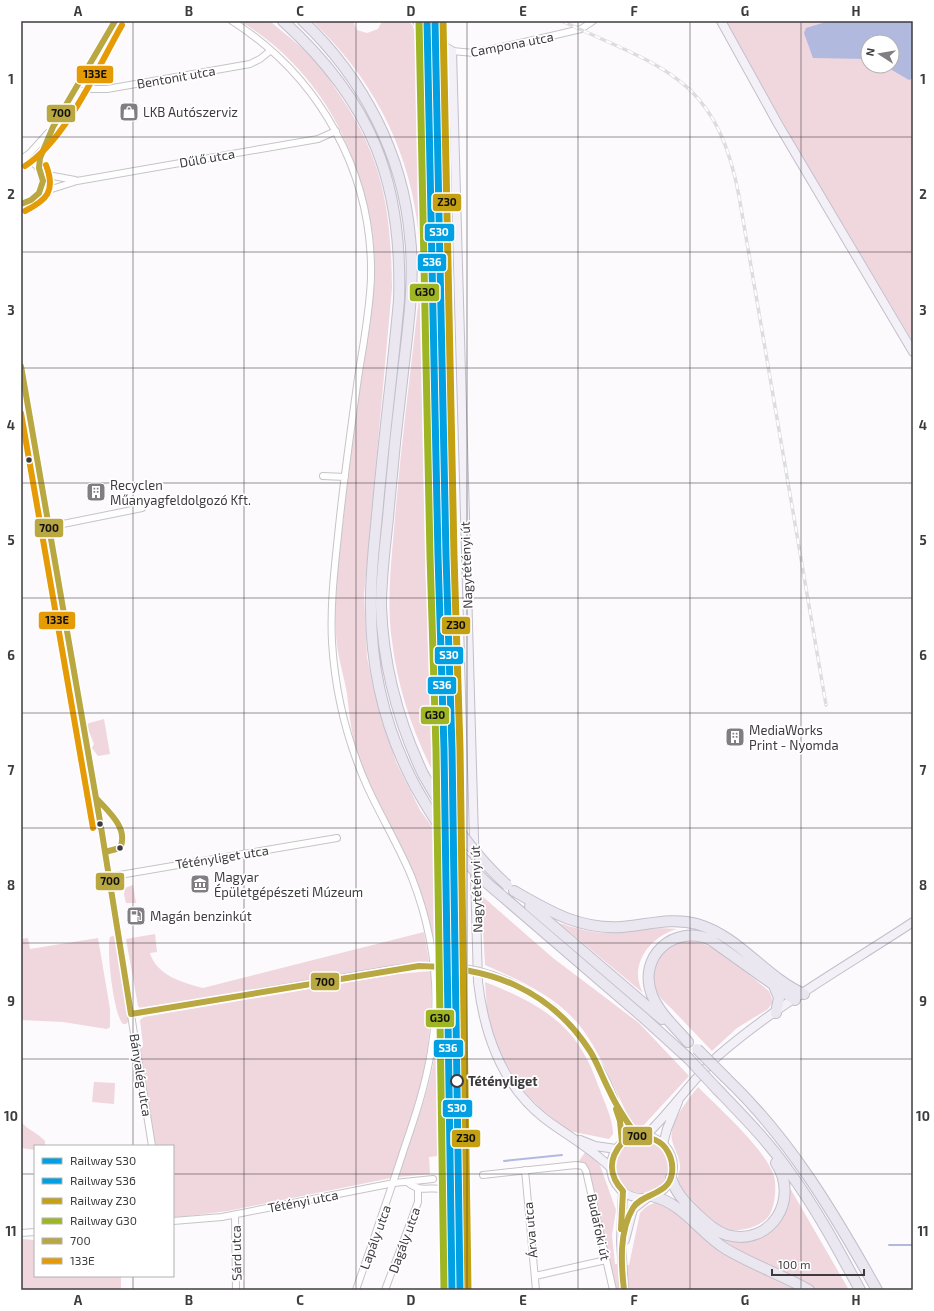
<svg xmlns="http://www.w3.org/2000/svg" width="934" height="1311" font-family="'Exo 2',sans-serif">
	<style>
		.green { fill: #f0d6dd; fill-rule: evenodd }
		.water { fill: #b1b9de }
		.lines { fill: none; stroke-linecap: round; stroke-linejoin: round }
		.stream { stroke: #b1b9de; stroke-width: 2 }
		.minor-casing { stroke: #c6c4c7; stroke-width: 8 }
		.major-casing { stroke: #c3bfcb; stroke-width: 10 }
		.highway-casing { stroke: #c3bfcb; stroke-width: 12 }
		.minor { stroke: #fffeff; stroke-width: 6 }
		.major { stroke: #f3f1f7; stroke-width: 8 }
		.highway { stroke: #eae7f1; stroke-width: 10 }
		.rail-casing { stroke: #ddddde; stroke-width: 3.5 }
		.rail { stroke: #fff; stroke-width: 2; stroke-dasharray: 6; stroke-linecap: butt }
		.minor-bridge-casing { stroke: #c6c4c7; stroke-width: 8; stroke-linecap: butt }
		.highway-bridge-casing { stroke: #c3bfcb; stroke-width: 12; stroke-linecap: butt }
		.minor-bridge { stroke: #fffeff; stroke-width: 6 }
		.highway-bridge { stroke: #eae7f1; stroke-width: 10 }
		.bus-1-casing { stroke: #fff; stroke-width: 9 }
		.bus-2-casing { stroke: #fff; stroke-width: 9 }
		.bus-1 { stroke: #b9a742; stroke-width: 6 }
		.bus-2 { stroke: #e49b06; stroke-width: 6 }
		.rail-1-casing { stroke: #fff; stroke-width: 10 }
		.rail-2-casing { stroke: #fff; stroke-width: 10 }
		.rail-3-casing { stroke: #fff; stroke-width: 10 }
		.rail-4-casing { stroke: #fff; stroke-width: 10 }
		.rail-1 { stroke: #00a0e3; stroke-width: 7 }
		.rail-2 { stroke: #00a0e3; stroke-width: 7 }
		.rail-3 { stroke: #c4a013; stroke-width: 7 }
		.rail-4 { stroke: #9fb524; stroke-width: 7 }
		.grid { fill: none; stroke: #3e3b3f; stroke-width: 1; stroke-opacity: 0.55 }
		.bus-dot { fill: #3e3b3f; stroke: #fff; stroke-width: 1.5 }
		.stop-dot { fill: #fff; stroke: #3e3b3f; stroke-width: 2 }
		.labels { text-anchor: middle; stroke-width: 3.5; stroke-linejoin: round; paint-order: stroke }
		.street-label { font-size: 13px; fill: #3e3b3f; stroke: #fff }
		.poi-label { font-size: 13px; fill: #3e3b3f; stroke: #fff; text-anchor: start }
		.stop-label { font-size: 13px; font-weight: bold; fill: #3e3b3f; stroke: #fff; text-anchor: start }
		.line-badge { stroke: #fff; stroke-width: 1.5 }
		.badge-label { font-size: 11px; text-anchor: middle; font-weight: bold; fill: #fff }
		.pale-badge-label { font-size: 11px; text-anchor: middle; font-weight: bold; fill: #111 }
		.neatline { fill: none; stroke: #3e3b3f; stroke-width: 1.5 }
		.grid-label { font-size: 13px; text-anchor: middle; font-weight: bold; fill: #3e3b3f }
	</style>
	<rect width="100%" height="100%" fill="#fcfafd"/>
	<!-- green -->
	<path class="green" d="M 240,21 L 270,21 C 286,35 304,48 318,64 C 325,72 331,82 337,91 C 383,157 391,209 392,288 L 364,595 L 367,657 L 374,691 L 396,762 L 420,810 L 452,855 L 451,946 L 448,946 L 448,961 L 436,961 C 431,927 423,895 409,864 C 394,828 372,796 359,759 C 351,735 350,719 347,694 C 344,675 337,655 336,635 C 333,598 338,560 343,524 C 345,506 346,487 348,469 C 353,430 360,392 365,353 C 370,315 378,276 373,238 C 370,208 360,178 349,150 C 328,97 290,51 240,21 Z
		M 312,21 L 353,21 L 357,30 L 367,33 L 378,29 L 382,21 L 409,21 L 413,26 L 425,81 L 433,94 L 451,805 C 421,754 399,700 392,641 C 386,600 392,557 395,517 C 401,446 410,376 418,306 C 419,278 421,249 417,221 C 407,144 369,74 312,21 Z
		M 726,21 L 913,21 L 913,342 L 792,139 ZM 868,42 L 892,42 L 892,66 L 868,66 Z
		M 104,719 L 110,754 L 98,756 L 92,748 L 94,744 L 86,724 Z
		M 133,885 L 136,903 L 126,903 L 124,895 L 125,888 Z
		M 481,895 L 553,958 L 639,1023 L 689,1076 L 642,1127 L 634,1126 C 615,1093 603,1056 580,1026 C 556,996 519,980 485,965 Z
		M 559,923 C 575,928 591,933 608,933 C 631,932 653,926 677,929 C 649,937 628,966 643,993 Z
		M 424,932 L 429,962 L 140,1008 L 138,1006 L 126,939 L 155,934 L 157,952 L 150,953 C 156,975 183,983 203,988 Z
		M 113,936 L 118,939 L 129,1021 L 126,1024 L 123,1024 C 114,1016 106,950 110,937 Z
		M 28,938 L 30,949 L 98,938 L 110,1009 L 110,1027 L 107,1029 L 63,1022 L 21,1020 L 21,939 Z
		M 685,940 C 717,942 744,971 769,991 L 773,1002 L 768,1009 L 737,1028 L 712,1051 C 699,1037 685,1023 671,1008 C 667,1004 659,998 657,992 C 645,966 660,949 685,940 Z
		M 431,971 C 432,1007 430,1043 422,1078 C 415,1112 402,1145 391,1178 L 228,1211 L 173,1218 L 173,1146 L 155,1146 L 140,1050 L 143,1044 L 140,1020 L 144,1017 L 398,974 Z
		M 438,973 L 454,974 L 456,981 L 453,983 L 449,1053 L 452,1141 L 448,1142 L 446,1155 L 429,1157 L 430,1174 L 398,1177 C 414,1128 436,1078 438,1026 C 439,1008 438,991 438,973 Z
		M 485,982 C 523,997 564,1016 584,1054 C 591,1065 595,1078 600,1090 C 605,1104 613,1119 613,1134 L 609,1139 L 569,1131 L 541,1109 L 521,1089 L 497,1048 L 487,1010 Z
		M 94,1082 L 115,1083 L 114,1104 L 92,1102 Z
		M 698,1087 C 718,1107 766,1150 774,1176 C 777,1187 775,1212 766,1219 C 756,1229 733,1234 720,1227 C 710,1222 702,1211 694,1202 C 688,1195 679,1188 678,1177 C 678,1173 681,1169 680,1165 C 679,1156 674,1149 672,1140 C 668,1124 689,1098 698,1087 Z
		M 21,1122 C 28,1130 38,1133 45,1141 L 45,1146 L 35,1146 L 35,1150 L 21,1148 Z
		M616 1167a26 26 0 1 1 52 0a26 26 0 1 1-52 0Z
		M 586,1151 L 600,1165 L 616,1210 L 612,1235 L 615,1264 L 629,1265 L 640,1213 C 646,1206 652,1202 662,1202 L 690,1224 L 804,1290 L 615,1290 L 589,1173 L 587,1167 L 579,1161 Z
		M 790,1188 L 849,1290 L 817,1290 L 745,1254 L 717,1236 C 746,1244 775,1243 786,1210 C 788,1203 789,1195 790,1188 Z
		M 21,1239 L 35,1240 L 35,1276 L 121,1276 L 121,1290 L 21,1290 Z"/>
	<!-- water -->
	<path class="water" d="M 829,21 L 913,21 L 913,78 L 909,80 L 885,66 L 892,66 L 892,42 L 868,42 L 868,59 L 813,58 L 804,33 L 806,28 Z"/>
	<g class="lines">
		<!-- stream -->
		<path class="stream" d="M 504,1161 L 562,1155
			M 889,1245 L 913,1245"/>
		<!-- minor casing -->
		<g class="minor-casing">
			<path id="minor" d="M 232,21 C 320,77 373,173 371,277 C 370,311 363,345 358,378 C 351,428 344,477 339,526 C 335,565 330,603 332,642 C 335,691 347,741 367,786 C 381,817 399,846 412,878 C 433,932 441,992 431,1051 C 426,1084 415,1117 404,1149 C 389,1196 372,1243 356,1290
				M 452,51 L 474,53 L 551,36 L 581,29 L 593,21
				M 80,82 L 92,89 L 107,89 L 250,64 L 260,59 L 270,51
				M 23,158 L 30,153 L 48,133
				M 21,159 C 49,160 49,201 21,203
				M 39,168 L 40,158 L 53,127 L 115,21
				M 42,174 L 75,180
				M 39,193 L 77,181 L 318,139 L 336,131
				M 21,366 L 101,827 L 152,1146
				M 323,476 L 345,477
				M 48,527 L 142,508
				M 108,877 L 337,838
				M 554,1009 C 587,1039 624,1097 622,1143
				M 131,1014 L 393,969
				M 618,1107 L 637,1136
				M 525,1170 L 536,1290
				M 483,1175 L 576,1165 L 583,1166 L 586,1171 L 613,1290
				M 407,1182 C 424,1196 434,1182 447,1193 L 451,1290
				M 235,1215 L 236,1290
				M 173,1221 L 222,1217 L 394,1183 L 433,1179
				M 21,1233 L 35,1232
				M 535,1276 L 606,1260
				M 385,1290 L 418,1202 L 418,1189"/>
		</g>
		<!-- major casing -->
		<g class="major-casing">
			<path id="major" d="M 417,21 L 438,43 L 452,51 L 478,982 C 484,1034 502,1085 544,1118 C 566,1135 591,1148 611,1168
				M 721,21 L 778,124 L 913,352
				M611 1167a31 31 0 1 1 62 0a31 31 0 1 1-62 0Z
				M 645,1136 C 672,1111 692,1079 719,1055 C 778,1004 848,965 913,922
				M 580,1140 L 595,1146 L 616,1149
				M 663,1144 L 667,1129 L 678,1102
				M 623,1191 L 621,1241 L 624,1290
				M 625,1240 L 633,1209 L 647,1198"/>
		</g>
		<!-- highway casing -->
		<g class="highway-casing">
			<path id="highway" d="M 283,21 C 371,101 403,181 399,300 C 393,368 384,436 378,504 C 375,539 370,574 371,609 C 371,672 386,731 415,786
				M 303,21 C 363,78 403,154 410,237 C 415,282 408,328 403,372 C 397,421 392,470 388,518 C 385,547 381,577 381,606 C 383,665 398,721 423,774
				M 514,891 C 549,911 580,930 622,927 C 647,925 672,917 697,924 C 739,936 765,977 804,994
				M 501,895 L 644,1018 L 688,1058
				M 530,906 L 662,1019
				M 775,988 L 779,998 L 776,1013
				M 688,1042 C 676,1028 659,1013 652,995 C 637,957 674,923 711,940 L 795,1000
				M 726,1078 C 790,1139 834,1213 877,1290
				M 716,1088 C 741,1114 767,1140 788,1170 C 816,1208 838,1249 860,1290
				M 671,1178 C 676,1193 684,1201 695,1212 C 705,1221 714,1231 727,1235 C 771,1247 800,1199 776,1163
				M 652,1196 C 683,1203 700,1233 726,1249 C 753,1265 782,1275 809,1290"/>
		</g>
		<!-- minor -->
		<use href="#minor" class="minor"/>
		<!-- major -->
		<use href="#major" class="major"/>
		<!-- highway -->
		<use href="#highway" class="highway"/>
		<!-- rail casing -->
		<g class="rail-casing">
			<path id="rail" d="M 562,21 C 662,68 716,75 739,196 L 826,705"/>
		</g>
		<!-- rail -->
		<use href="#rail" class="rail"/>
		<!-- minor-bridge casing -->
		<g class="minor-bridge-casing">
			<path id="minor-bridge" d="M 393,969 C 459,960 501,969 554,1009"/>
		</g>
		<!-- highway-bridge casing -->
		<g class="highway-bridge-casing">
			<path id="highway-bridge" d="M 423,774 C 446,815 472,854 507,885
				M 415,786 C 438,827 464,866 501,895
				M 697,1049 L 726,1078
				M 688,1058 L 716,1088"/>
		</g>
		<!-- minor-bridge -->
		<use href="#minor-bridge" class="minor-bridge"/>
		<!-- highway-bridge -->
		<use href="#highway-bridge" class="highway-bridge"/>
		<!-- bus-1 casing -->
		<g class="bus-1-casing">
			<path id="bus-1" d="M 21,204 L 31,200 L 39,193 L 43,181 L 39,168 L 40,158 L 53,127 L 115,21
				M 21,366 L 101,827 L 131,1014
				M 97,799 C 109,812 129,829 120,848 L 105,852
				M 131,1014 L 419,966 C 490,967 550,989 590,1051 C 598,1064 603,1079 610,1092 C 617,1108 627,1122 637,1136 C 650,1137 662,1140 668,1152 C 672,1159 673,1165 672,1173 C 669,1196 643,1192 633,1208 C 619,1231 621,1264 624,1290
				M 616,1109 L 620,1121 L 622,1143 C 608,1159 609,1176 623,1191 L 621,1229"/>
		</g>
		<!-- bus-2 casing -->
		<g class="bus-2-casing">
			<path id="bus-2" d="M 25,166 C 66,140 98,67 122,25
				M 25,211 C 47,200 56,191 46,165
				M 21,413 L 93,828"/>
		</g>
		<!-- bus-1 -->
		<use href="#bus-1" class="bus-1"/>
		<!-- bus-2 -->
		<use href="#bus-2" class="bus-2"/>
		<!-- rail-1 casing -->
		<g class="rail-1-casing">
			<path id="rail-1" d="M 435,21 L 446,556 L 452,749 L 460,1290"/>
		</g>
		<!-- rail-2 casing -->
		<g class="rail-2-casing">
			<path id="rail-2" d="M 427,21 L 438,556 L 444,749 L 452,1290"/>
		</g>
		<!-- rail-3 casing -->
		<g class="rail-3-casing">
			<path id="rail-3" d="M 443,21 L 454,556 L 460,749 L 468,1290"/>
		</g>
		<!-- rail-4 casing -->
		<g class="rail-4-casing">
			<path id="rail-4" d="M 419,21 L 430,556 L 436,749 L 444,1290"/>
		</g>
		<!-- rail-1 -->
		<use href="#rail-1" class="rail-1"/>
		<!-- rail-2 -->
		<use href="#rail-2" class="rail-2"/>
		<!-- rail-3 -->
		<use href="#rail-3" class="rail-3"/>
		<!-- rail-4 -->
		<use href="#rail-4" class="rail-4"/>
	</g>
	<!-- grid -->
	<path class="grid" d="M 133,21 L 133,1146M 244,21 L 244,1290M 356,21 L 356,1290M 467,21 L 467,1290M 578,21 L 578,1290M 690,21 L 690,1290M 801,21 L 801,1290M 21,137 L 913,137M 21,252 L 913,252M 21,368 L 913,368M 21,483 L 913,483M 21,598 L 913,598M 21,713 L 913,713M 21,828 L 913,828M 21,943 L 913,943M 21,1059 L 913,1059M 21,1174 L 35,1174M 173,1174 L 913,1174M 133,1276 L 133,1290"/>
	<!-- icons -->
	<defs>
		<g id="shop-square" transform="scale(1)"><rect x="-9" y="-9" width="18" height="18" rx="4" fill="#807e82" stroke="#fff"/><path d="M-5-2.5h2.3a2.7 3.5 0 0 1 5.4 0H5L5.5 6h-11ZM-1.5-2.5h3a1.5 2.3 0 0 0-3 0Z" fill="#fff"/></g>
		<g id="building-square" transform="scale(1)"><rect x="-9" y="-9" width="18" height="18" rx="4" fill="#807e82" stroke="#fff"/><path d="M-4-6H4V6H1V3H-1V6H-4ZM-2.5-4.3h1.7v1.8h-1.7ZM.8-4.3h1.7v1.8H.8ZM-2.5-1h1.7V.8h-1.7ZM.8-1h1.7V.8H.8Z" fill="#fff"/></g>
		<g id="museum-square" transform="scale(1)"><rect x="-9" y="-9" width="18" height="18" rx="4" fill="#807e82" stroke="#fff"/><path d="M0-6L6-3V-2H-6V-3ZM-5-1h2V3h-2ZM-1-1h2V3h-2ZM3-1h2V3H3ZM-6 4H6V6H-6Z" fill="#fff"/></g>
		<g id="fuel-square" transform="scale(1)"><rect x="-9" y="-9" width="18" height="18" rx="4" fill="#807e82" stroke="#fff"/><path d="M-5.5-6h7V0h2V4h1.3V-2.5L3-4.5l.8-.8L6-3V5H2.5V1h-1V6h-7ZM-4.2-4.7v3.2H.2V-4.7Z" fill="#fff"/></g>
	</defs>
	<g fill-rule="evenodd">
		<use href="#shop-square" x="129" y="112"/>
		<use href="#building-square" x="96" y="492"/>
		<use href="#building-square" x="735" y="737"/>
		<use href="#museum-square" x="200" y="884"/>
		<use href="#fuel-square" x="136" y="916"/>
	</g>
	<!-- markers -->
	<g class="bus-dot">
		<circle cx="29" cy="460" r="3.5"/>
		<circle cx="100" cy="824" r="3.5"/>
		<circle cx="120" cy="848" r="3.5"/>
	</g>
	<circle class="stop-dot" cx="457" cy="1081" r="6"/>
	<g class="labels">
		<!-- street labels -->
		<g class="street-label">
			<text transform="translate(512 44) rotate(-11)" y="5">Campona utca</text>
			<text transform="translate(176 77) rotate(-10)" y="5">Bentonit utca</text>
			<text transform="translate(207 158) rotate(-10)" y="5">Dűlő utca</text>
			<text transform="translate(466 565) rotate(-92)" y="5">Nagytétényi út</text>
			<text transform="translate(222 857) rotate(-9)" y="5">Tétényliget utca</text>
			<text transform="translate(476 889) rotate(-92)" y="5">Nagytétényi út</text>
			<text transform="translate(141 1075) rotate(81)" y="5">Bányalég utca</text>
			<text transform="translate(303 1201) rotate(-11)" y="5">Tétényi utca</text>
			<text transform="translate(599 1227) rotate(78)" y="5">Budafoki út</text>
			<text transform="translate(530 1230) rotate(-95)" y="5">Árva utca</text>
			<text transform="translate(375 1237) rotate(-70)" y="5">Lapály utca</text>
			<text transform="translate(404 1240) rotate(-70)" y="5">Dagály utca</text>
			<text transform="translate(236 1253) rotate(-91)" y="5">Sárd utca</text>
		</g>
		<!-- poi labels -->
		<g class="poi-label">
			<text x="143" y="117">LKB Autószerviz</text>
			<text x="110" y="490">Recyclen<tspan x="110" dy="15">Műanyagfeldolgozó Kft.</tspan></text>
			<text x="749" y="735">MediaWorks<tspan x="749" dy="15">Print - Nyomda</tspan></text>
			<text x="214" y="882">Magyar<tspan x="214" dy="15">Épületgépészeti Múzeum</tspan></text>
			<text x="150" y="921">Magán benzinkút</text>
		</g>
		<!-- stop labels -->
		<g class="stop-label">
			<text x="468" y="1086">Tétényliget</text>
		</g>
	</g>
	<g class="line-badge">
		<rect x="76" y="65" width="38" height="19" rx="4" fill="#e49b06"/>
		<rect x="46" y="104" width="30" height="19" rx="4" fill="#b9a742"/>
		<rect x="432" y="193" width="30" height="19" rx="4" fill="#c4a013"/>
		<rect x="424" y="223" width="31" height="19" rx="4" fill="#00a0e3"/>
		<rect x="417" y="253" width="30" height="19" rx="4" fill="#00a0e3"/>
		<rect x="409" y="283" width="31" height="19" rx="4" fill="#9fb524"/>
		<rect x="34" y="518" width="30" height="20" rx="4" fill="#b9a742"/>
		<rect x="38" y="611" width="38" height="19" rx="4" fill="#e49b06"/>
		<rect x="441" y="616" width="30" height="19" rx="4" fill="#c4a013"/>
		<rect x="434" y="646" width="30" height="19" rx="4" fill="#00a0e3"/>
		<rect x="427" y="676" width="30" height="19" rx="4" fill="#00a0e3"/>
		<rect x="420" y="706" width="30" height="19" rx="4" fill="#9fb524"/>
		<rect x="95" y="872" width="30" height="19" rx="4" fill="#b9a742"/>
		<rect x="310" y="972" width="30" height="19" rx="4" fill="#b9a742"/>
		<rect x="425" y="1009" width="30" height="19" rx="4" fill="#9fb524"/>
		<rect x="433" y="1039" width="31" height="19" rx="4" fill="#00a0e3"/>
		<rect x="442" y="1099" width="31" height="19" rx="4" fill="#00a0e3"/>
		<rect x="622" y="1126" width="31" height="20" rx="4" fill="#b9a742"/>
		<rect x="451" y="1129" width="30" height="19" rx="4" fill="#c4a013"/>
	</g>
	<g class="badge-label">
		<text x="439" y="236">S30</text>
		<text x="432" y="266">S36</text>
		<text x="449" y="659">S30</text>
		<text x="442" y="689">S36</text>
		<text x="448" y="1052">S36</text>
		<text x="457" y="1112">S30</text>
	</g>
	<g class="pale-badge-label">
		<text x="95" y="78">133E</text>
		<text x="61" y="117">700</text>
		<text x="447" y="206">Z30</text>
		<text x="425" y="296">G30</text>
		<text x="49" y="532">700</text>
		<text x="57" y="624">133E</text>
		<text x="456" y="629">Z30</text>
		<text x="435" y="719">G30</text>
		<text x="110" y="885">700</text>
		<text x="325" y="986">700</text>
		<text x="440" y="1022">G30</text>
		<text x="637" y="1140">700</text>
		<text x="466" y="1142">Z30</text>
	</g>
	<!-- border -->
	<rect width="934" height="1311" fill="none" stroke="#ffffff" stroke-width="44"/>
	<!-- legend -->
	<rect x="34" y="1145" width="140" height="132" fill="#ffffff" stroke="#b2b1b2"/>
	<rect x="42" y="1158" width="20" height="6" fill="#00a0e3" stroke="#b2b1b2"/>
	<text x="70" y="1165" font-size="12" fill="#3e3b3f">Railway S30</text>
	<rect x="42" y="1178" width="20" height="6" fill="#00a0e3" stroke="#b2b1b2"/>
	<text x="70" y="1185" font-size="12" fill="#3e3b3f">Railway S36</text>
	<rect x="42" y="1198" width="20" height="6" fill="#c4a013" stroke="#b2b1b2"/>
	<text x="70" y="1205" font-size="12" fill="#3e3b3f">Railway Z30</text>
	<rect x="42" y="1218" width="20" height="6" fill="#9fb524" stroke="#b2b1b2"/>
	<text x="70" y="1225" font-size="12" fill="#3e3b3f">Railway G30</text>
	<rect x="42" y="1238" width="20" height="6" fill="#b9a742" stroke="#b2b1b2"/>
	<text x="70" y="1245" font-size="12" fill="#3e3b3f">700</text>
	<rect x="42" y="1258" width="20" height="6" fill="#e49b06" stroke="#b2b1b2"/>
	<text x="70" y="1265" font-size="12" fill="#3e3b3f">133E</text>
	<!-- north arrow -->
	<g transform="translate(880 54) rotate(282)"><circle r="19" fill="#ffffff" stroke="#b2b1b2"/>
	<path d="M0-3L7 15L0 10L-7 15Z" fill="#807e82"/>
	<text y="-6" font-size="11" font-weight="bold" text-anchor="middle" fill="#3e3b3f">N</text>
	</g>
	<!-- scale -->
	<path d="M772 1269v6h92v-6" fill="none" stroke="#3e3b3f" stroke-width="2"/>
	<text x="778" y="1269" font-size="12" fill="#3e3b3f" stroke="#ffffff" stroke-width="3" paint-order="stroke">100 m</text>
	<rect x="22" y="22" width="890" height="1267" class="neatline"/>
	<g class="grid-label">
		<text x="78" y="16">A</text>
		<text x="189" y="16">B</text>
		<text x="300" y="16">C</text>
		<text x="411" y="16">D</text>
		<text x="523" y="16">E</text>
		<text x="634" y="16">F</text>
		<text x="745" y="16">G</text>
		<text x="856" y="16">H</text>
		<text x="11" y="84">1</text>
		<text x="923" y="84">1</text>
		<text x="11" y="199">2</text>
		<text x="923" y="199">2</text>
		<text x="11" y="315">3</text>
		<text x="923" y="315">3</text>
		<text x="11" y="430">4</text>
		<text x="923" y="430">4</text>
		<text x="11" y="545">5</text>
		<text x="923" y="545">5</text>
		<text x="11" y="660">6</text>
		<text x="923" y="660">6</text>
		<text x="11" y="775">7</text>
		<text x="923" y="775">7</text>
		<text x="11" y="890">8</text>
		<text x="923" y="890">8</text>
		<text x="11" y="1006">9</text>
		<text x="923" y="1006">9</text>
		<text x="11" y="1121">10</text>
		<text x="923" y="1121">10</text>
		<text x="11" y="1236">11</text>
		<text x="923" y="1236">11</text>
		<text x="78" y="1305">A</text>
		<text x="189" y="1305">B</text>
		<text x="300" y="1305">C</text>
		<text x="411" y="1305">D</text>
		<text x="523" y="1305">E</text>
		<text x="634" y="1305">F</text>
		<text x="745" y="1305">G</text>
		<text x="856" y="1305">H</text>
	</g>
</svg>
